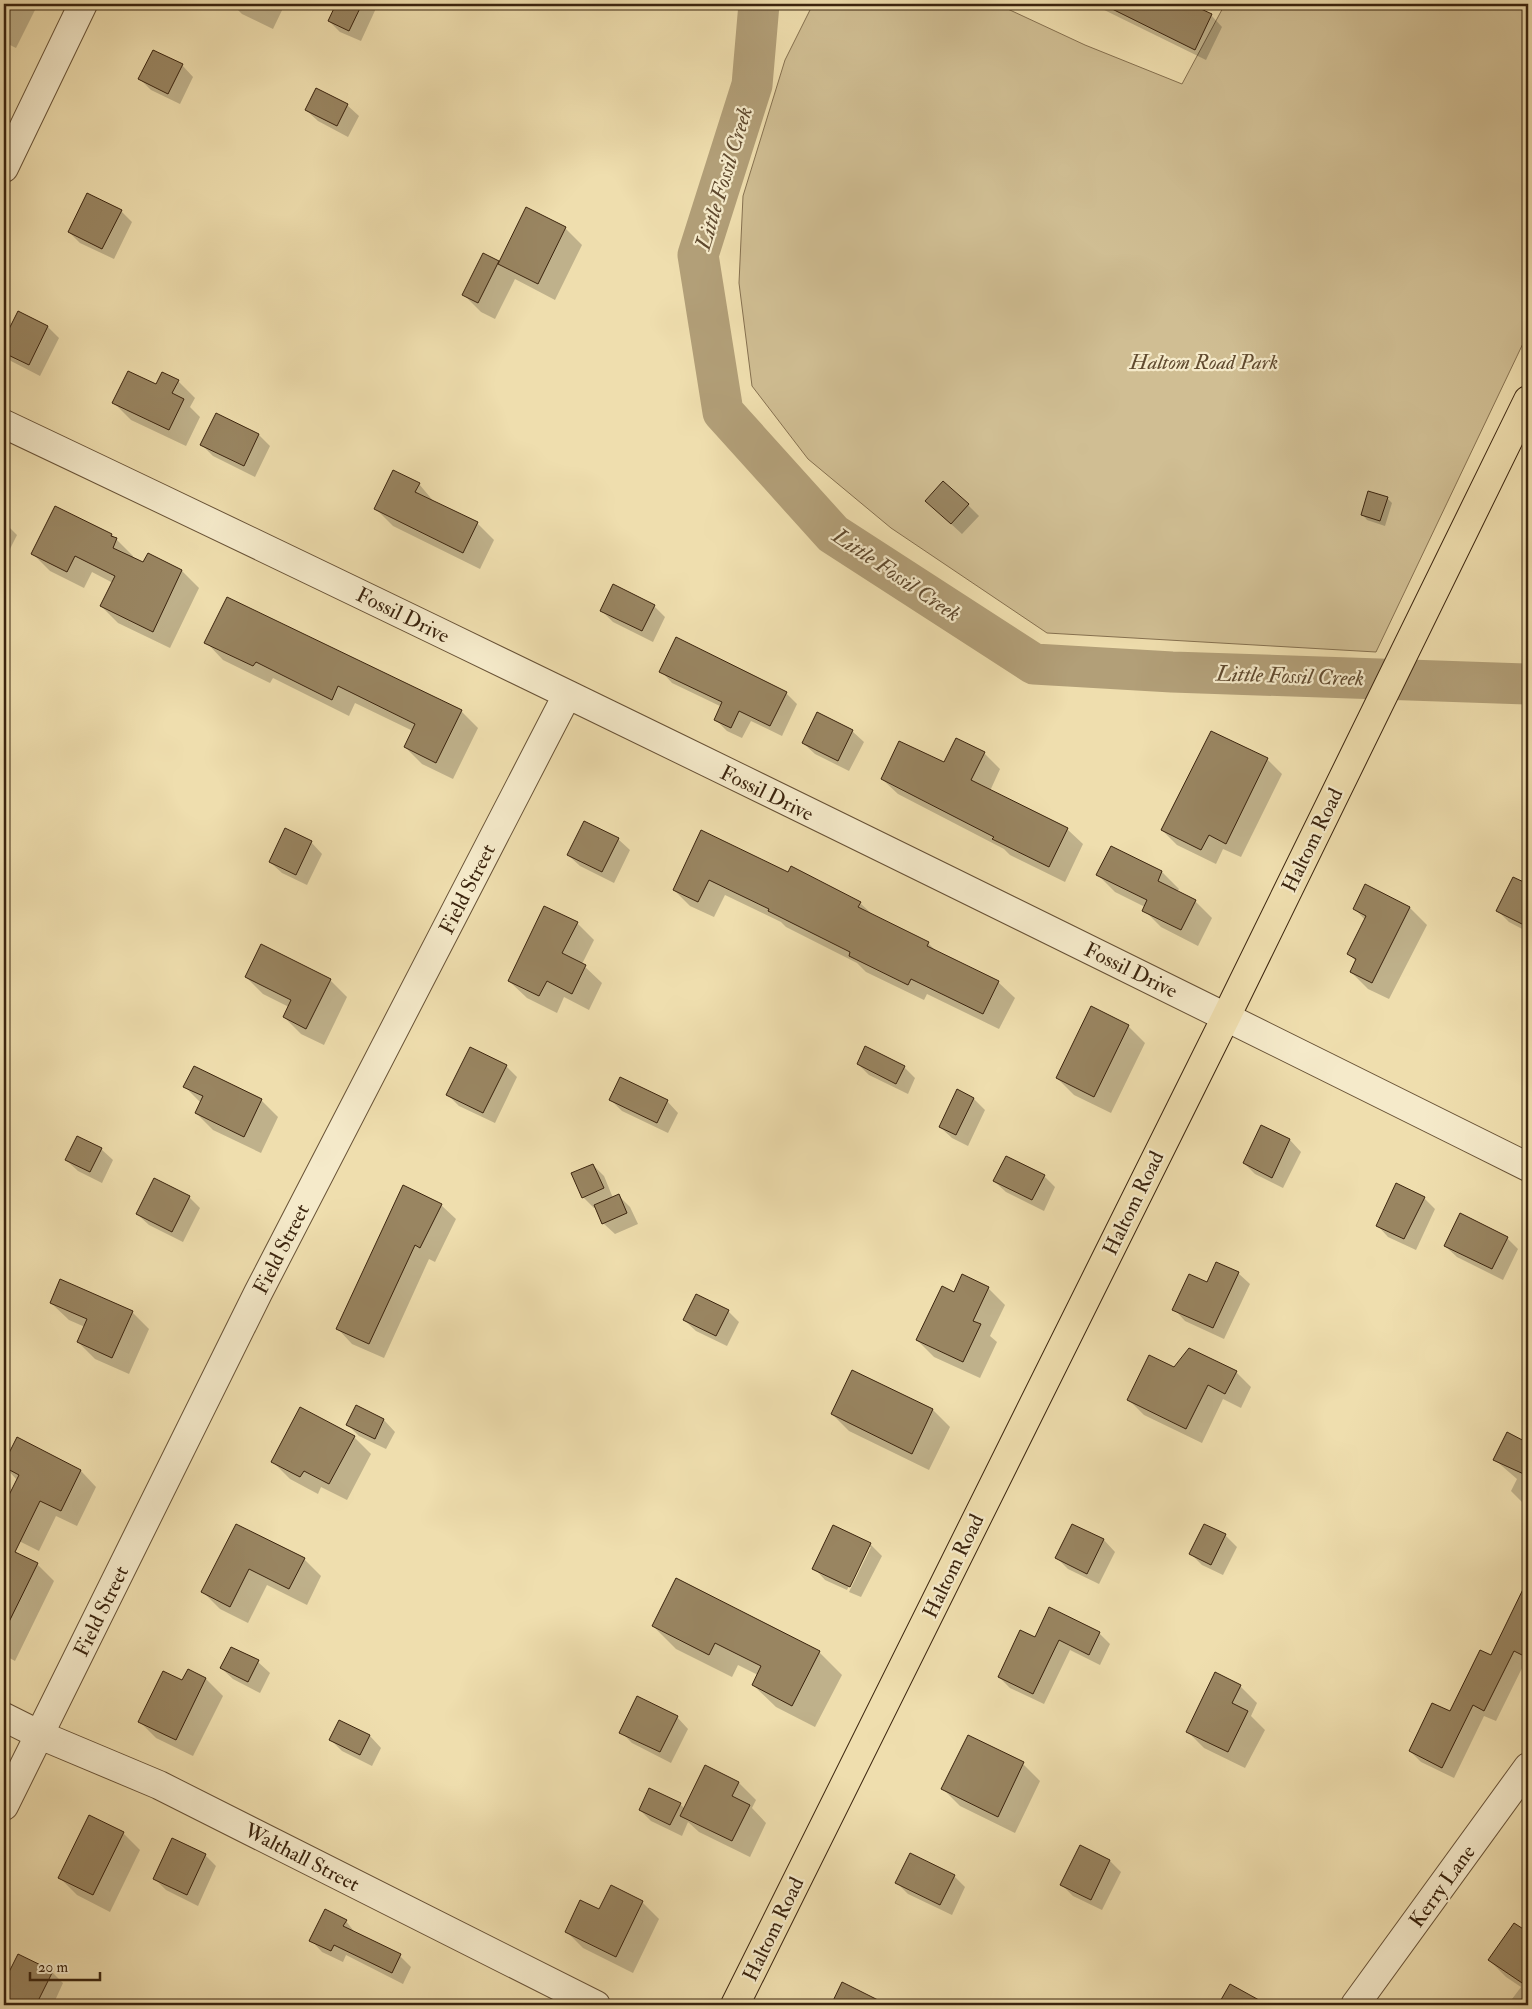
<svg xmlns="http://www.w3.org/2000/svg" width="1532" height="2009" font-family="'IM FELL Double Pica',serif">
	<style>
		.green { fill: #d0be93; stroke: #867150 }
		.shadow { fill: #0003 }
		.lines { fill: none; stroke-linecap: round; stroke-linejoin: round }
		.river { stroke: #b29f78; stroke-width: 41 }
		.building { fill: #998561; stroke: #3b240e }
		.minor-casing { stroke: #685236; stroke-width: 30 }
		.major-casing { stroke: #3b240e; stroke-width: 30 }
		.minor { stroke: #f5eaca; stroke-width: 28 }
		.major { stroke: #efdeae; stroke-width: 28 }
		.labels { text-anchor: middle; stroke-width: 4.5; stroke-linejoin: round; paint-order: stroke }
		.park-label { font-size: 21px; font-style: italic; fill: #604a2f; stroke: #f5eaca }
		.street-label { font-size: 21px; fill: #3b240e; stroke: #f5eaca }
		.water-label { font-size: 22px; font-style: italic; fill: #5f492e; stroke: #f5eaca }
	</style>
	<rect width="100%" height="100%" fill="#efdeae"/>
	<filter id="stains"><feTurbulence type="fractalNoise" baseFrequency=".004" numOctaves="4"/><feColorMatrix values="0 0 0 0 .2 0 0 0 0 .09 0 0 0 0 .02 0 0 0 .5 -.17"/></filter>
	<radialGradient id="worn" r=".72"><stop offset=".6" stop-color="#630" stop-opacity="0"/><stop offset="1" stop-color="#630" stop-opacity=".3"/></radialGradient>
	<!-- green -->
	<path class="green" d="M 813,4 L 997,4 L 1085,45 L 1182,84 L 1225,4 L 1528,4 L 1528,333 L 1376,652 L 1047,633 L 891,528 L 808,459 L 752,386 L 739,283 L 743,196 L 785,60 Z"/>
	<!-- shadow -->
	<path class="shadow" d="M 4,4 L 32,4 L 36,8 L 16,48 L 4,42 Z
		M 232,4 L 285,4 L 273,29 L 242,14 Z
		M 337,4 L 378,4 L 361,41 L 340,32 L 329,21 Z
		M 1092,4 L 1187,4 L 1211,15 L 1222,27 L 1206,60 Z
		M 182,65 L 193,77 L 180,104 L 151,90 L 140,79 Z
		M 347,105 L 359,116 L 348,137 L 318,121 L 306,110 Z
		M 121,211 L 132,222 L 114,259 L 80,243 L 69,232 Z
		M 565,228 L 582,245 L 555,300 L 515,279 L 495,319 L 481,312 L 464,295 L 498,262 L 499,263 Z
		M 18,312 L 48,327 L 59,338 L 40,376 L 11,361 L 4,354 L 4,342 Z
		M 178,381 L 195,398 L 190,407 L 200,417 L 186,446 L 131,420 L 114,403 L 156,386 Z
		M 217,415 L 259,435 L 270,446 L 255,477 L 213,456 L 202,445 Z
		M 419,484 L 435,503 L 477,523 L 494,540 L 480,569 L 393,526 L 376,509 Z
		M 1387,498 L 1392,503 L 1385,526 L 1367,520 L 1362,514 Z
		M 968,505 L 979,516 L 962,534 L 938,512 Z
		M 55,507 L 112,535 L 133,556 L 133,558 L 144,564 L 182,571 L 199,588 L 170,648 L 118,623 L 101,606 L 113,583 L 92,572 L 84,588 L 50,571 L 33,554 Z
		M 4,522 L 17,535 L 7,555 L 4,553 Z
		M 654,606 L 665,617 L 653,642 L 613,622 L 602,611 Z
		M 206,642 L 461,711 L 478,728 L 453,779 L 422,764 L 405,747 L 413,731 L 355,703 L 349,716 L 273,678 L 270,683 L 223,660 Z
		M 661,671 L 786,693 L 797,704 L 782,736 L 751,721 L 742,738 L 727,731 L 715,719 L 722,707 L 672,683 Z
		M 852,731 L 864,742 L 849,771 L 815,754 L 803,743 Z
		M 957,740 L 984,753 L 1000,769 L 990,791 L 1067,829 L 1083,844 L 1065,882 L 1010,855 L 1004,849 L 898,794 L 882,779 L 945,764 Z
		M 1267,759 L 1282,774 L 1241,857 L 1223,849 L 1216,864 L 1177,845 L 1162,830 Z
		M 702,832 L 788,873 L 860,903 L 874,916 L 928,943 L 937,952 L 998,982 L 1015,998 L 999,1029 L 927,994 L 924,1000 L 866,972 L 857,963 L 786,927 L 781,922 L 725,895 L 714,917 L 690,906 L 674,890 Z
		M 618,839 L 630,850 L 614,883 L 580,866 L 568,855 Z
		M 311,842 L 322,854 L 307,885 L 282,873 L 270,862 Z
		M 1112,847 L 1162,872 L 1179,889 L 1177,892 L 1195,901 L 1212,918 L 1198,946 L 1161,927 L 1144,910 L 1145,907 L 1115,892 L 1098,875 Z
		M 1514,878 L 1528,885 L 1528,932 L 1509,922 L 1498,911 Z
		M 1410,908 L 1427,925 L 1389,999 L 1368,989 L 1351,972 L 1356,961 L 1349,954 L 1365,920 L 1355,909 Z
		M 577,923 L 594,940 L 582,964 L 602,983 L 589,1010 L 564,997 L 557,1013 L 527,998 L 509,981 Z
		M 246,977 L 330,980 L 347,997 L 324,1045 L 301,1034 L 284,1017 L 289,1007 L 263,994 Z
		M 1128,1026 L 1145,1043 L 1111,1113 L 1074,1095 L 1057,1078 Z
		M 858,1064 L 904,1067 L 915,1078 L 908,1094 L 869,1075 Z
		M 506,1066 L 517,1077 L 495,1123 L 459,1106 L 448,1095 Z
		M 185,1087 L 261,1100 L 278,1117 L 261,1153 L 213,1130 L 196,1113 L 201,1103 Z
		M 958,1091 L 974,1099 L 985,1110 L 968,1146 L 952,1138 L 940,1127 Z
		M 611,1100 L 667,1101 L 678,1113 L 668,1133 L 622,1111 Z
		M 1262,1127 L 1290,1140 L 1301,1152 L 1283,1188 L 1255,1174 L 1244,1163 Z
		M 101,1149 L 113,1160 L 102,1183 L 78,1171 L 66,1160 Z
		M 593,1165 L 604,1176 L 613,1198 L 619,1196 L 630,1207 L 638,1224 L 615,1234 L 603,1223 L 597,1207 L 594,1208 L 583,1197 Z
		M 1044,1176 L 1055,1187 L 1044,1211 L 1006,1192 L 994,1181 Z
		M 189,1197 L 200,1208 L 183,1242 L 149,1225 L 137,1214 Z
		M 1424,1198 L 1435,1209 L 1416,1250 L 1388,1237 L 1377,1225 Z
		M 441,1205 L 456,1219 L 435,1262 L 429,1259 L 384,1358 L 352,1344 L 338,1329 Z
		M 1507,1238 L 1518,1249 L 1503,1280 L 1457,1257 L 1445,1246 Z
		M 1238,1273 L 1250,1284 L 1224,1339 L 1185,1321 L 1174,1309 L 1207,1284 Z
		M 988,1288 L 1005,1305 L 990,1336 L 997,1342 L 980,1378 L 934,1357 L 917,1340 L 955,1293 Z
		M 1528,1293 L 1528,1311 L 1522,1305 Z
		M 51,1303 L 132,1312 L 149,1329 L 129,1374 L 95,1359 L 78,1342 L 85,1327 L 69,1320 Z
		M 728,1311 L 739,1322 L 727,1346 L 696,1331 L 684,1320 Z
		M 1174,1369 L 1236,1372 L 1251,1387 L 1241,1408 L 1223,1399 L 1202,1443 L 1144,1415 L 1129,1400 Z
		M 853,1371 L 933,1410 L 950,1427 L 929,1470 L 849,1431 L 832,1414 Z
		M 356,1407 L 384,1420 L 395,1432 L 386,1449 L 359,1436 L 348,1425 Z
		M 1507,1434 L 1528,1444 L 1528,1508 L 1511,1491 L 1517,1479 L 1495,1460 Z
		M 354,1437 L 371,1454 L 347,1500 L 321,1487 L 318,1494 L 290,1479 L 273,1462 Z
		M 17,1439 L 81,1471 L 96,1487 L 77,1526 L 56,1516 L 39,1551 L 13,1538 L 4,1529 L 4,1508 L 17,1480 L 4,1466 Z
		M 1073,1525 L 1104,1540 L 1115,1552 L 1099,1584 L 1068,1569 L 1057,1558 Z
		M 1205,1525 L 1225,1535 L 1237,1547 L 1223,1575 L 1202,1565 L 1191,1554 Z
		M 236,1526 L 304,1559 L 321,1576 L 307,1605 L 267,1585 L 248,1623 L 220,1609 L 203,1592 Z
		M 834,1527 L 870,1544 L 882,1556 L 861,1597 L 849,1592 L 871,1547 L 868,1547 L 847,1590 L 825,1580 L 814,1568 Z
		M 4,1548 L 37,1564 L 54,1581 L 15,1661 L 4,1655 Z
		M 1521,1596 L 1528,1600 L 1528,1663 L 1525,1662 L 1496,1721 L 1484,1716 L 1454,1778 L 1421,1762 L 1410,1751 L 1451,1713 L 1492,1657 Z
		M 653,1626 L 819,1652 L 842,1675 L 815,1727 L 776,1707 L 753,1685 L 758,1675 L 738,1665 L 732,1677 L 676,1649 Z
		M 1099,1633 L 1110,1644 L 1100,1665 L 1070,1650 L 1044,1704 L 1010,1688 L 999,1677 L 1036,1639 Z
		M 231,1648 L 258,1662 L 270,1673 L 260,1693 L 233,1679 L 221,1668 Z
		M 206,1679 L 223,1696 L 193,1756 L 156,1738 L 139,1721 L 183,1682 Z
		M 1240,1686 L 1257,1703 L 1251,1716 L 1265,1730 L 1245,1768 L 1204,1748 L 1187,1731 Z
		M 677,1717 L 688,1729 L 671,1763 L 632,1743 L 621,1732 Z
		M 339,1722 L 370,1736 L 381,1748 L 372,1766 L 342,1751 L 331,1740 Z
		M 968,1737 L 1023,1764 L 1040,1781 L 1015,1833 L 960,1806 L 943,1789 Z
		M 739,1783 L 756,1800 L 752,1808 L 766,1823 L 750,1857 L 699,1832 L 688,1822 L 682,1836 L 651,1821 L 640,1810 L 680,1804 L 685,1809 Z
		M 123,1833 L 140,1850 L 110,1912 L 77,1895 L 60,1878 Z
		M 205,1855 L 216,1866 L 198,1906 L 166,1890 L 155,1879 Z
		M 1110,1861 L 1121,1872 L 1102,1910 L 1073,1896 L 1062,1885 Z
		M 954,1876 L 965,1887 L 952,1915 L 908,1894 L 897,1883 Z
		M 642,1902 L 659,1919 L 633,1973 L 583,1948 L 566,1931 L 600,1911 Z
		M 346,1921 L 356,1934 L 400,1956 L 411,1967 L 403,1984 L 346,1955 L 343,1962 L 322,1952 L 311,1940 Z
		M 1514,1924 L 1528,1934 L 1528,2005 L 1518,2005 L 1512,1999 L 1521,1987 L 1506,1977 L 1489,1960 Z
		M 18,1956 L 52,1972 L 63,1983 L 53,2005 L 4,2005 L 4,1985 Z
		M 843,1984 L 885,2005 L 832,2005 Z"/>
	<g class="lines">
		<!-- river -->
		<path class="river" d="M 759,4 L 752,85 L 698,255 L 723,412 L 833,534 L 1034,664 L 1172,672 L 1528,684"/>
	</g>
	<!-- building -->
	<path class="building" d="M 336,4 L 362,4 L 349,31 L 328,21 Z
		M 1102,4 L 1190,4 L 1212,14 L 1195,50 Z
		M 153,50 L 183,64 L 168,94 L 138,79 Z
		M 316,88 L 348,104 L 337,126 L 305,110 Z
		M 87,193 L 122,210 L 102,249 L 68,232 Z
		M 526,207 L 566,227 L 538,284 L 498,264 Z
		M 483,253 L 499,261 L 478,303 L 462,295 Z
		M 18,311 L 48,326 L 29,365 L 4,353 L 4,339 Z
		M 128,371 L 156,384 L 162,372 L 179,380 L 172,393 L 184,399 L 169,430 L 112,403 Z
		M 216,413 L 259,434 L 244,466 L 200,445 Z
		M 393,470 L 420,483 L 415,492 L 478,522 L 463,553 L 374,509 Z
		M 943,481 L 969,504 L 951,524 L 925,501 Z
		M 1368,491 L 1388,497 L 1380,521 L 1361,515 Z
		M 55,506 L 112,534 L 111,536 L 117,538 L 113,548 L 143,562 L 148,553 L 182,570 L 153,632 L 100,606 L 115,576 L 75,556 L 67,572 L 31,554 Z
		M 613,584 L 655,605 L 642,631 L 600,611 Z
		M 227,597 L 462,710 L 436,763 L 404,747 L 415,724 L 338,686 L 332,700 L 256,662 L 253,666 L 204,643 Z
		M 676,637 L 787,692 L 770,726 L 739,711 L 731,728 L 714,720 L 722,702 L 659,672 Z
		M 817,712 L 853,730 L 838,761 L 802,743 Z
		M 1211,731 L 1268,758 L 1226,844 L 1209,835 L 1201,850 L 1161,830 Z
		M 956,738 L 985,752 L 971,780 L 1068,828 L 1049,867 L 992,839 L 994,837 L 881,779 L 899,741 L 944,762 Z
		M 584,821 L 619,838 L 602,872 L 567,855 Z
		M 285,828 L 312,841 L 296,875 L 269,862 Z
		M 701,830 L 788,872 L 791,866 L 861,902 L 858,907 L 929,942 L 927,946 L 999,981 L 983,1014 L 911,979 L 908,985 L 849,956 L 850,952 L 768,911 L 769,909 L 709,880 L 698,902 L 673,890 Z
		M 1111,846 L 1162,871 L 1158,881 L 1196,900 L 1181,930 L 1142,911 L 1147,900 L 1096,875 Z
		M 1513,877 L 1528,884 L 1528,927 L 1496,911 Z
		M 1365,884 L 1410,907 L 1372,983 L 1350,972 L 1356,959 L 1347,954 L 1366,916 L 1353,909 Z
		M 544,906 L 578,922 L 562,953 L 586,965 L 572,994 L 547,981 L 539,996 L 508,981 Z
		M 261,944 L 331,979 L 306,1029 L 283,1017 L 291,1000 L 245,977 Z
		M 1091,1006 L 1129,1025 L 1094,1097 L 1056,1078 Z
		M 865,1046 L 905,1066 L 896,1084 L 857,1064 Z
		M 470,1047 L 507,1065 L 483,1113 L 446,1095 Z
		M 194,1066 L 262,1099 L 244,1137 L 195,1113 L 203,1096 L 183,1087 Z
		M 620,1077 L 668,1100 L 657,1123 L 609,1100 Z
		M 957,1089 L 974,1098 L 956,1135 L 939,1127 Z
		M 1261,1125 L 1290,1139 L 1272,1178 L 1243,1163 Z
		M 77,1136 L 102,1148 L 90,1172 L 65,1160 Z
		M 1006,1156 L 1045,1175 L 1032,1200 L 993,1181 Z
		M 593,1164 L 604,1188 L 582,1198 L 571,1173 Z
		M 154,1178 L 190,1196 L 172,1232 L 136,1214 Z
		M 1396,1183 L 1425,1197 L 1404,1239 L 1376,1226 Z
		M 403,1185 L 442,1204 L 420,1248 L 415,1245 L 369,1344 L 336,1329 Z
		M 619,1194 L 627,1213 L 602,1224 L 594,1205 Z
		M 1460,1213 L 1508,1237 L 1492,1269 L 1444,1246 Z
		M 1216,1262 L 1239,1272 L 1213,1328 L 1172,1310 L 1189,1274 L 1207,1282 Z
		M 962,1274 L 989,1287 L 973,1321 L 981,1324 L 963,1362 L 916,1340 L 942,1286 L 954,1292 Z
		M 60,1279 L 133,1311 L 112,1358 L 77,1342 L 87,1319 L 50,1303 Z
		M 696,1294 L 729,1310 L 716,1336 L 683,1320 Z
		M 1189,1348 L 1237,1371 L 1225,1394 L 1208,1385 L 1186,1429 L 1127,1400 L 1149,1355 L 1174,1367 Z
		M 852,1370 L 933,1409 L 912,1454 L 831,1414 Z
		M 356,1405 L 384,1419 L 375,1439 L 346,1425 Z
		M 300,1407 L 355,1436 L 329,1484 L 304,1471 L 300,1477 L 271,1462 Z
		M 1507,1432 L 1528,1443 L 1528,1476 L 1493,1460 Z
		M 17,1437 L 81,1470 L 61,1511 L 40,1501 L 15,1552 L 38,1563 L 4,1632 L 4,1505 L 19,1475 L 4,1467 L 4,1463 Z
		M 236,1524 L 305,1558 L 289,1589 L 249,1569 L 230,1607 L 201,1592 Z
		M 1072,1524 L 1104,1539 L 1087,1574 L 1055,1558 Z
		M 1204,1524 L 1226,1534 L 1211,1565 L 1189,1554 Z
		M 833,1525 L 871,1543 L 850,1587 L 812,1569 Z
		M 676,1578 L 820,1651 L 792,1706 L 752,1685 L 761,1666 L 715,1643 L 709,1655 L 652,1626 Z
		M 1528,1579 L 1528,1658 L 1514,1651 L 1484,1711 L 1473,1705 L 1442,1768 L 1409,1751 L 1432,1703 L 1450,1711 L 1480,1650 L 1491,1655 Z
		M 1049,1607 L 1100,1632 L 1089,1655 L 1059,1640 L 1033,1694 L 998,1677 L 1020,1630 L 1035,1637 Z
		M 231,1647 L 259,1660 L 248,1682 L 220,1668 Z
		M 188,1669 L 206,1678 L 176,1740 L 138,1722 L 163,1671 L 182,1680 Z
		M 1215,1672 L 1241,1685 L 1232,1703 L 1248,1711 L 1228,1752 L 1186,1732 Z
		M 637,1696 L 678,1716 L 660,1752 L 619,1733 Z
		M 339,1720 L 370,1735 L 360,1755 L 329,1740 Z
		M 968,1735 L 1024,1762 L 998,1817 L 941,1789 Z
		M 705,1765 L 739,1782 L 732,1796 L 750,1805 L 732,1841 L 680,1816 Z
		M 649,1788 L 681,1803 L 670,1825 L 639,1810 Z
		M 89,1815 L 124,1832 L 93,1895 L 58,1878 Z
		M 172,1838 L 206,1854 L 187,1895 L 153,1879 Z
		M 1080,1845 L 1110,1860 L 1091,1900 L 1060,1885 Z
		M 910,1853 L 955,1875 L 940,1905 L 895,1883 Z
		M 611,1885 L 643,1901 L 616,1957 L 565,1932 L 580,1900 L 599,1909 Z
		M 325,1909 L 347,1920 L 343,1926 L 401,1954 L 392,1973 L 334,1945 L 331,1951 L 309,1941 Z
		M 1514,1923 L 1528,1932 L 1528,1987 L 1488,1960 Z
		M 18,1954 L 53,1971 L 36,2005 L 4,2005 L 4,1982 Z
		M 842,1982 L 888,2005 L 831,2005 Z
		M 1230,1984 L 1268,2005 L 1218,2005 Z"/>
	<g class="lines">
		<!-- minor casing -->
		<g class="minor-casing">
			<path id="minor" d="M 4,168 L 83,4
				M 4,424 C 515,666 1022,915 1528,1167
				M 4,1717 L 40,1735 L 159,1785 L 596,2005
				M 4,1806 L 258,1293 L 567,695
				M 1355,2005 L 1528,1767"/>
		</g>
		<!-- major casing -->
		<g class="major-casing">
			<path id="major" d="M 735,2005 L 1226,1017 L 1528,400"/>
		</g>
		<!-- minor -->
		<use href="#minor" class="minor"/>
		<!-- major -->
		<use href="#major" class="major"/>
	</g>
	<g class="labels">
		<!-- park labels -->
		<g class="park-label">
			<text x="1204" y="369">Haltom Road Park</text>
		</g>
		<!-- street labels -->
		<g class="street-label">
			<text transform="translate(403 615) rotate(26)" y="7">Fossil Drive</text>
			<text transform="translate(767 793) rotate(26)" y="7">Fossil Drive</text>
			<text transform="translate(1312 840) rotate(-64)" y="7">Haltom Road</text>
			<text transform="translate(467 889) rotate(-63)" y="7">Field Street</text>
			<text transform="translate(1131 970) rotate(26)" y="7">Fossil Drive</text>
			<text transform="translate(1133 1203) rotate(-64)" y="7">Haltom Road</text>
			<text transform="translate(281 1249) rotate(-63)" y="7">Field Street</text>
			<text transform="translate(953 1566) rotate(-64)" y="7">Haltom Road</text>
			<text transform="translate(101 1611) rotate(-64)" y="7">Field Street</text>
			<text transform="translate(302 1857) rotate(27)" y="7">Walthall Street</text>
			<text transform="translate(1442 1886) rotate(-54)" y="7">Kerry Lane</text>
			<text transform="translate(773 1929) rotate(-64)" y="7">Haltom Road</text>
		</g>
		<!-- water labels -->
		<g class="water-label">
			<text transform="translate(723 178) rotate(-73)" y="8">Little Fossil Creek</text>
			<text transform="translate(897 574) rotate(34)" y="8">Little Fossil Creek</text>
			<text transform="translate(1290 675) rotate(2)" y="8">Little Fossil Creek</text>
		</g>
	</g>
	<!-- margin -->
	<rect width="1532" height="2009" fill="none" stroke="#efdeae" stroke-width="20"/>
	<rect x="5" y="5" width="1522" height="1999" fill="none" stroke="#3b240e" stroke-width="2.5"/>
	<rect x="10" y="10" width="1512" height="1989" fill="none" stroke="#3b240e"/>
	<!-- scale -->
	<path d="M30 1972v8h70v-8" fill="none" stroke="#3b240e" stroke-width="2.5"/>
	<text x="38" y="1972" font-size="15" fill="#3b240e" stroke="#f5eaca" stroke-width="4" paint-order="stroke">20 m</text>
	<rect width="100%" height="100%" filter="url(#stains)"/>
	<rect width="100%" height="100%" fill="url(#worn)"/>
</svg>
